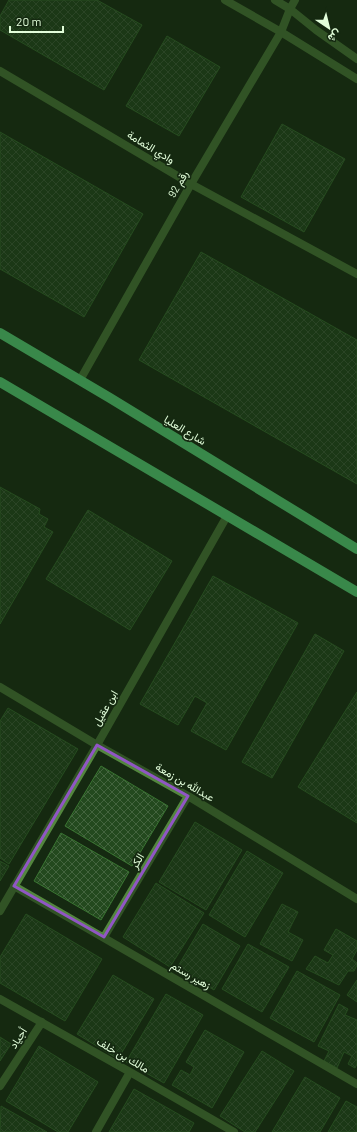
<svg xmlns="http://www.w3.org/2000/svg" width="357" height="1132" font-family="Barlow,Vazirmatn,sans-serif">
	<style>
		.building { fill: url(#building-cross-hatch); stroke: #397431 }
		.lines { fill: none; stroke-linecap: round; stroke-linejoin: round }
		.street { stroke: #53863e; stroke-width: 8 }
		.primary { stroke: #65fa91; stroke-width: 10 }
		.marked { fill: none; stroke: #9056c4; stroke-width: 3; stroke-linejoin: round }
		.labels { text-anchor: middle; stroke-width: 3.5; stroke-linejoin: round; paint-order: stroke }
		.street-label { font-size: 11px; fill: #e2feda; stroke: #152911 }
	</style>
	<defs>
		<pattern id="building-cross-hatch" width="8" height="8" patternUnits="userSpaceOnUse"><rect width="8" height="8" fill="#23491e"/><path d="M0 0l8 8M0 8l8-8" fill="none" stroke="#43643e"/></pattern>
	</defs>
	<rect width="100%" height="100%" fill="#152911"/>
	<!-- building -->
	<path class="building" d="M 9,0 L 97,0 L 142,25 L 104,90 L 0,30 L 0,16 Z
		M 167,36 L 220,67 L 179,136 L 126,106 Z
		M 282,124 L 345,159 L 304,232 L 241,197 Z
		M 0,132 L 143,214 L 84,317 L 0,269 Z
		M 201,252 L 357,340 L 357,484 L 139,360 Z
		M 0,487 L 40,509 L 39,514 L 48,519 L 44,527 L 53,532 L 0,624 Z
		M 88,510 L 172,561 L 130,630 L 46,579 Z
		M 213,576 L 298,623 L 226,750 L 191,731 L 207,703 L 195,696 L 178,725 L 140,704 Z
		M 315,634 L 344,651 L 272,778 L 242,762 Z
		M 357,692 L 357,823 L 298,787 Z
		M 8,708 L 78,749 L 9,864 L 0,858 L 0,721 Z
		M 101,766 L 168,806 L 132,866 L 65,826 Z
		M 195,822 L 242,850 L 206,910 L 159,882 Z
		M 61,833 L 129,872 L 101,920 L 34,881 Z
		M 247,851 L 283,873 L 245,937 L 209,915 Z
		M 0,861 L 9,866 L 0,881 Z
		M 156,883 L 204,913 L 170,967 L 123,937 Z
		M 282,904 L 298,912 L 288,932 L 303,940 L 292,961 L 260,944 Z
		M 26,914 L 102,959 L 65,1021 L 0,983 L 0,957 Z
		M 203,924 L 240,946 L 214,990 L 177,968 Z
		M 336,929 L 357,941 L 357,950 L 352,959 L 357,963 L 357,965 L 354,971 L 348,971 L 339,985 L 306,969 L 315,956 L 328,963 L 333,955 L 324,950 Z
		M 248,944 L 289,967 L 262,1012 L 222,989 Z
		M 297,971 L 340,995 L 314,1042 L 270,1018 Z
		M 113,975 L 154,999 L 118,1059 L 77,1034 Z
		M 357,980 L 357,1002 L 347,995 Z
		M 166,994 L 203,1015 L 164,1083 L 126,1062 Z
		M 339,1004 L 348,1009 L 345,1015 L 357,1020 L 357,1064 L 355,1068 L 348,1064 L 352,1056 L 344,1052 L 337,1068 L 324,1061 L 329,1051 L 318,1046 Z
		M 205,1030 L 244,1052 L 212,1108 L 172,1085 L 181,1070 L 190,1075 L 194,1067 L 186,1062 Z
		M 0,1037 L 11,1044 L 0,1061 Z
		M 39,1046 L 98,1082 L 68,1132 L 58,1132 L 6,1101 Z
		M 262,1051 L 294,1071 L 255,1132 L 245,1132 L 220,1116 Z
		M 305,1077 L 340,1098 L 320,1132 L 272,1132 Z
		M 134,1089 L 194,1123 L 189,1132 L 109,1132 Z
		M 346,1101 L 357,1107 L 357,1132 L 328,1132 Z
		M 1,1106 L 47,1132 L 0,1132 Z"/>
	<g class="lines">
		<!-- street -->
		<path class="street" d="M 225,0 L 281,32 L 357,79
			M 275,0 L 290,9 L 316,30 L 357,59
			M 0,71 L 191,184 L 357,274
			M 80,380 L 191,184 L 281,32 L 290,9 L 295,0
			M 0,687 L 97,745 L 188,796 L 357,899
			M 14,886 L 357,1084
			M 0,911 L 97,745 L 227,516
			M 104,937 L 188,796
			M 0,999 L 130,1072 L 234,1132
			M 0,1086 L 42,1022
			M 96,1132 L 130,1072"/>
		<!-- primary -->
		<path class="primary" d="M 0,333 L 110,398 L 357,549
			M 0,382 L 357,592"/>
	</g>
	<!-- marked area -->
	<path d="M0 0H357V1132H0ZM 97,745 L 188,796 L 104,937 L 14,886 Z" fill="#152911" fill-opacity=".55" fill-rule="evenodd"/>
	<path class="marked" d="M 97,745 L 188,796 L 104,937 L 14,886 Z"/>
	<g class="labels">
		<!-- street labels -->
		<g class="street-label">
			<text transform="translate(151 147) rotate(31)" y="4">وادي الثمامة</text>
			<text transform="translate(178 184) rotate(-60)" y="4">رقم 92</text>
			<text transform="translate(185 430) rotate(31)" y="4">شارع العليا</text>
			<text transform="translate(105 708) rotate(-60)" y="4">ابن عقيل</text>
			<text transform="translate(185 782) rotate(30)" y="4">عبدالله بن زمعة</text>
			<text transform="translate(137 861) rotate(-59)" y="4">الكر</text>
			<text transform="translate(191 975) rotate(30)" y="4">زهير رستم</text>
			<text transform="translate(18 1038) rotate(-57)" y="4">أجياد</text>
			<text transform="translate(123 1055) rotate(30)" y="4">مالك بن خلف</text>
		</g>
	</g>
	<!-- north arrow -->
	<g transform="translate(329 28) rotate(145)" stroke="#152911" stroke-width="3" paint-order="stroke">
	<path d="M0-3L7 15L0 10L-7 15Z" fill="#e2feda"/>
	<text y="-6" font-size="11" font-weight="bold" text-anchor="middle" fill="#e2feda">ش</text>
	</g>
	<!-- scale -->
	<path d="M10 26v6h53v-6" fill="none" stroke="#e2feda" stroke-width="2"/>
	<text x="16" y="26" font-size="12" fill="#e2feda" stroke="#152911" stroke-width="3" paint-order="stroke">20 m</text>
</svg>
